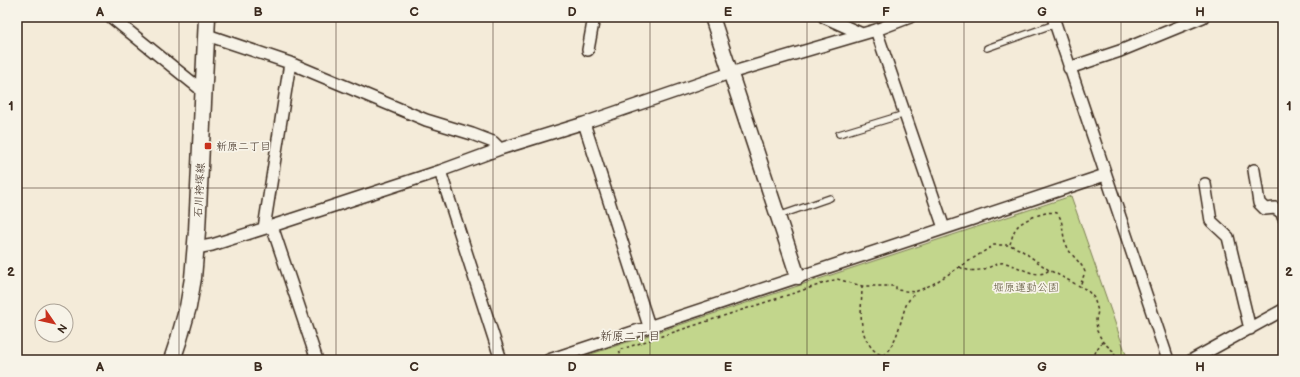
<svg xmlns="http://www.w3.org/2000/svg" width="1300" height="377" font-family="'Balsamiq Sans','Klee One',sans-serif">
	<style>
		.green { fill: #c2d68c; stroke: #7e8055 }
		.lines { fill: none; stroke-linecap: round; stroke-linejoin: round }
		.service-casing { stroke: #3b2a1e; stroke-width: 8 }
		.minor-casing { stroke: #3b2a1e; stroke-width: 14 }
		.tertiary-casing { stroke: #3b2a1e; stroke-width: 17 }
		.secondary-casing { stroke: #3b2a1e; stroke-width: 19 }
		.path { stroke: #3b2a1e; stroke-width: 1.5; stroke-dasharray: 3 3; stroke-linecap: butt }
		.service { stroke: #f7f3e8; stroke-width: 5.5 }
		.minor { stroke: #f7f3e8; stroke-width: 11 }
		.tertiary { stroke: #f7f3e8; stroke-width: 14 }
		.secondary { stroke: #f7f3e8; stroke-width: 16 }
		.wall { fill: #c8af86; stroke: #3b2a1e }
		.grid { fill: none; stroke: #3b2a1e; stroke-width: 1; stroke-opacity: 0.55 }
		.poi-dot { fill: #c8321e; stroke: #f7f3e8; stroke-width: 1.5 }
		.labels { text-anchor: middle; stroke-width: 3.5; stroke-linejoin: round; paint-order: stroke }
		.poi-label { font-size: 11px; fill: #3b2a1e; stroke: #f7f3e8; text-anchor: start }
		.street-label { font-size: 11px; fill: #3b2a1e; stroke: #f7f3e8 }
		.park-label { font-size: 11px; fill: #5d553a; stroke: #f7f3e8 }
		.neighbourhood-label { font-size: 12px; fill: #3b2a1e; stroke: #f7f3e8 }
		.neatline { fill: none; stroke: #3b2a1e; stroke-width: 1.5 }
		.grid-label { font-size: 13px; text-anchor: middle; font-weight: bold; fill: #3b2a1e }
	</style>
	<rect width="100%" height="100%" fill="#f4ebd9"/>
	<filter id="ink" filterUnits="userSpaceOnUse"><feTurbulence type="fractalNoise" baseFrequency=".025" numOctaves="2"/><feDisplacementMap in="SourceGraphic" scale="8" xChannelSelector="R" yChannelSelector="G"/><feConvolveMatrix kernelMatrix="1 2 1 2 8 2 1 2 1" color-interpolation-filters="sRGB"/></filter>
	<g filter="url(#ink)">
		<!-- green -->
		<path class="green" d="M 1071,196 L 1128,360 L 573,360 Z"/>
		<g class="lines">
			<!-- service casing -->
			<g class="service-casing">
				<path id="service" d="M 987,48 L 1055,24
					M 839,134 L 905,114
					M 778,216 L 830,198"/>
			</g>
			<!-- minor casing -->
			<g class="minor-casing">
				<path id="minor" d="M 111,17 L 204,92
					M 824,17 L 862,34
					M 1053,17 L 1168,360
					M 876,30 L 944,228
					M 207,35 L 290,63 L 426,120 L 472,134 L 493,142 L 500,149
					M 588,50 L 594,17
					M 1069,68 L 1120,51 L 1203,17
					M 584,123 L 649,326
					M 1254,170 L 1259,203 L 1265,209 L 1275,208 L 1282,213 L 1283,217
					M 440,171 L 501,360
					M 1205,184 L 1211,221 L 1228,237 L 1250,329
					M 272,226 L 317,360
					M 264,228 L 290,63
					M 196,248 L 212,245 L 272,226 L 440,171 L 500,149 L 584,123 L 730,73 L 876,30 L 910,17
					M 549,360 L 1105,175
					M 1192,360 L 1283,310"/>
			</g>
			<!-- tertiary casing -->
			<g class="tertiary-casing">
				<path id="tertiary" d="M 712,17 L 798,277"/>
			</g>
			<!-- secondary casing -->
			<g class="secondary-casing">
				<path id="secondary" d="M 172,360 L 179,339 L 188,307 L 193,278 L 197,231 L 207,17"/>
			</g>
			<!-- path -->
			<path class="path" d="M 1010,244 C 1012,239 1013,231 1017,227 C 1024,219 1047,210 1057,213 C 1065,222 1061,236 1067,246 C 1071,257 1081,261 1085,272 L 1080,286
				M 960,267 C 966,272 980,271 987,268 C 993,266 998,262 1005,263 C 1018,265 1037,281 1049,270
				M 862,286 C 862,307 857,329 871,347 C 874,351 879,355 884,355 C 898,340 899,326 905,308 C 907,302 911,297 915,292
				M 880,355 L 881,360
				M 622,360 L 619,350 L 837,279 L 862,286 L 896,286 L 896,290 L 915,292 L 933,284 L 994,245 L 1010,245 L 1021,250 L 1049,270 L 1087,290 L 1094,298 L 1098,311 L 1096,320 L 1097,331 L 1103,342 L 1113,351 L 1117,360
				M 1095,360 C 1093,353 1098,348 1102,342"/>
			<!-- service -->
			<use href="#service" class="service"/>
			<!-- minor -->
			<use href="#minor" class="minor"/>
			<!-- tertiary -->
			<use href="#tertiary" class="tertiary"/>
			<!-- secondary -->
			<use href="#secondary" class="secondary"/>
		</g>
		<!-- wall -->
		<path class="wall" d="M 480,17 L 496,17 L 496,19 Z"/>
	</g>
	<!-- grid -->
	<path class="grid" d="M 179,17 L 179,360M 336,17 L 336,360M 493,17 L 493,360M 650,17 L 650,360M 807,17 L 807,360M 964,17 L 964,360M 1121,17 L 1121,360M 17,188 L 1283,188"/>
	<!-- markers -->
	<rect class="poi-dot" x="204" y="142" width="8" height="8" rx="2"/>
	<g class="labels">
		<!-- poi labels -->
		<g class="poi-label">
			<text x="216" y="150">新原二丁目</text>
		</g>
		<!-- street labels -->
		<g class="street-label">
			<text transform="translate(199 190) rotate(-87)" y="4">石川袴塚線</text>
		</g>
		<!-- park labels -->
		<g class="park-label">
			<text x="1026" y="291">堀原運動公園</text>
		</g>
		<!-- neighbourhood labels -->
		<g class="neighbourhood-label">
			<text x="630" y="340">新原二丁目</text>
		</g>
	</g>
	<!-- margin -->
	<rect width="1300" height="377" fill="none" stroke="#f7f3e8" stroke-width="44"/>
	<!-- north arrow -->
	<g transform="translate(54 323) rotate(124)"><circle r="19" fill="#f7f3e8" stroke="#aca397"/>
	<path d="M0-3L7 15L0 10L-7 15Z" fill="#c8321e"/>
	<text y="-6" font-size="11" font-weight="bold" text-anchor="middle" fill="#3b2a1e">N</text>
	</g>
	<rect x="22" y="22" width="1256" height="333" class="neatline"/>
	<g class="grid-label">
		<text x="100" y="16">A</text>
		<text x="258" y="16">B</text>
		<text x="414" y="16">C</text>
		<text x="572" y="16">D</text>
		<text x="728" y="16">E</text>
		<text x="886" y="16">F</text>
		<text x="1042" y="16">G</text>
		<text x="1200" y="16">H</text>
		<text x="11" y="110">1</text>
		<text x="1289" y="110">1</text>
		<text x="11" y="276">2</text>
		<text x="1289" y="276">2</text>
		<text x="100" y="371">A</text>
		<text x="258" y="371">B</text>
		<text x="414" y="371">C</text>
		<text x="572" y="371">D</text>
		<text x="728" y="371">E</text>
		<text x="886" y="371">F</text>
		<text x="1042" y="371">G</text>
		<text x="1200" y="371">H</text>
	</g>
</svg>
